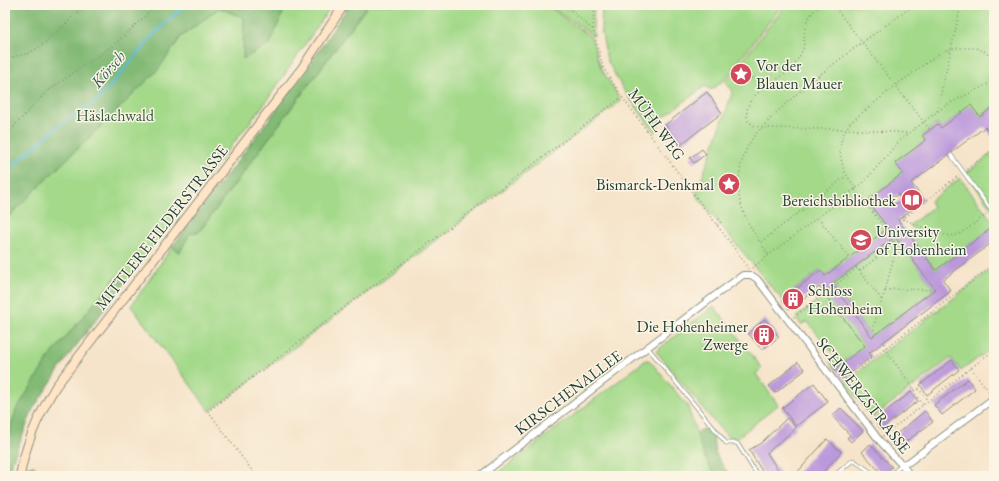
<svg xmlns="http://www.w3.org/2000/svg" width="999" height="481" font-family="'EB Garamond',serif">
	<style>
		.green { fill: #a3d989; stroke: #618b5e }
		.forest { fill: #82b975; stroke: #507b54 }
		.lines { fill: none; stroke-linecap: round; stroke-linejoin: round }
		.stream { stroke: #5bbcd9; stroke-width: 2.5 }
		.building { fill: #bb98db; fill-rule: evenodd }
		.lane-casing { stroke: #8a907f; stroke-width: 4.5 }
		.street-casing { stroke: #8a907f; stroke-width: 8 }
		.secondary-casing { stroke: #8a907f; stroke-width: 10 }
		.path { stroke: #8a907f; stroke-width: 1.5; stroke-dasharray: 1 3; stroke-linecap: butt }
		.lane { stroke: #fff; stroke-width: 3 }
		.street { stroke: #fff; stroke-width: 6 }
		.secondary { stroke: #ffe4c6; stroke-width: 8 }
		.labels { text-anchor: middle; stroke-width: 3; stroke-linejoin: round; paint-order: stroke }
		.poi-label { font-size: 16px; fill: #1f3d34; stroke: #fcf5e5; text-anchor: start }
		.park-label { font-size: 16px; fill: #395c45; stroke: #fcf5e5 }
		.street-label { font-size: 16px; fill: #1f3d34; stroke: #fcf5e5 }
		.water-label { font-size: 17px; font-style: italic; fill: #2e5d5d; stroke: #fcf5e5 }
	</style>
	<rect width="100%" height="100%" fill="#fcf5e5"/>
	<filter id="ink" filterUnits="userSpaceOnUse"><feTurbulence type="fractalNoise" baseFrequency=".025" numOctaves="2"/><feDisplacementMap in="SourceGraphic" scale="8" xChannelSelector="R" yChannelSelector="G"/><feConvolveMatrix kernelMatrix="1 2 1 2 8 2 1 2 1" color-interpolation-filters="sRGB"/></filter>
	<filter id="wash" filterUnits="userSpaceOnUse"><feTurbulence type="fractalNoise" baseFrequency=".012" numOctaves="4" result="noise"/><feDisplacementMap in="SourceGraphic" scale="16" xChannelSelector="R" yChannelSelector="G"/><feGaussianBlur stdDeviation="0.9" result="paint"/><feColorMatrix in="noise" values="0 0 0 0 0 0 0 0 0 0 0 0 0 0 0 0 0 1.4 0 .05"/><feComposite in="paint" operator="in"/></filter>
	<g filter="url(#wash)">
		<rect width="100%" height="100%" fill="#f6e4ca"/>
		<!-- green -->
		<path class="green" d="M 5,5 L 332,5 L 265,103 L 59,365 L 21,423 L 6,476 Z
			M 368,5 L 546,5 L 591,37 L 601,68 L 621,101 L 210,411 L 131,306 L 172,247 L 180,252 L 190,233 L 199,232 Z
			M 548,5 L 594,5 L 593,30 L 594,36 Z
			M 602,5 L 782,5 L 725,79 L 711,90 L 705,86 L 661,119 L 655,133 L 623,89 L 607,60 L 601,29 Z
			M 786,5 L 994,5 L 994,106 L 980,117 L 971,105 L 941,128 L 937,124 L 923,135 L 926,140 L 896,163 L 903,173 L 868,201 L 888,228 L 825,276 L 820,270 L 782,300 L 696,195 L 733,91 L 725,82 Z
			M 994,152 L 994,212 L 966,173 Z
			M 960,178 L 994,223 L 994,226 L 936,270 L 909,236 L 915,231 L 910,225 L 933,207 L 930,201 Z
			M 895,237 L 935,289 L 872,337 L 832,284 Z
			M 994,267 L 994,346 L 961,371 L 951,358 L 872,418 L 845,382 Z
			M 826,295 L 865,346 L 835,369 L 830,362 L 836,357 L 807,321 L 801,325 L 796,317 Z
			M 714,306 L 762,368 L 756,374 L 778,405 L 737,438 L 728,437 L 715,423 L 656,351 Z
			M 646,360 L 649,360 L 687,405 L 705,458 L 715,476 L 494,476 Z"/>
		<!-- forest -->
		<path class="forest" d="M 5,5 L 286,5 L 270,44 L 243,59 L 244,18 L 219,8 L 181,37 L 157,71 L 5,220 Z
			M 349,5 L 368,5 L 199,232 L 190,233 L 180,252 L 172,247 L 305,72 Z
			M 116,277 L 124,284 L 69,355 L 33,409 L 12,462 L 11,476 L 5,476 L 5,446 L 16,410 L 50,356 Z
			M 705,428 L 714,433 C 712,453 719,460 730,476 L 715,476 L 705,458 L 696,433 Z
			M 33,465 L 39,474 L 36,476 L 24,476 L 26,467 Z"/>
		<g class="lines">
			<!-- stream -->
			<path class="stream" d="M 5,172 L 59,126 L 100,98 L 155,33 L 185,5"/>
		</g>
		<g id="blocks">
			<!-- building -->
			<path class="building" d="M 707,92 L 722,113 L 680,145 L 665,125 Z
				M 971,105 L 980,117 L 994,106 L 994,139 L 985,127 L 911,183 L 924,200 L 898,220 L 936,270 L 994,226 L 994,241 L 943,280 L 951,291 L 869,353 L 872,356 L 843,379 L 835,369 L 865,346 L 819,287 L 789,309 L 782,300 L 821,270 L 825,276 L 888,228 L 867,201 L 903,173 L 895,163 L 926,140 L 922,136 L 938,124 L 941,128 ZM 898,194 L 902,199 L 893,206 L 889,201 ZM 895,237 L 935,289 L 872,337 L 832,284 Z
				M 702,149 L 706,154 L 694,163 L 690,158 Z
				M 765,319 L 779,337 L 762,350 L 748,333 Z
				M 952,360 L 959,370 L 927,395 L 920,385 Z
				M 798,362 L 805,370 L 775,393 L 769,386 Z
				M 968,379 L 975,389 L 942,415 L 934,405 Z
				M 814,383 L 828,402 L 796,426 L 782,408 Z
				M 911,392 L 918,401 L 881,429 L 874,420 Z
				M 841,408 L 863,431 L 851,442 L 847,438 L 850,435 L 832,416 Z
				M 925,411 L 933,422 L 897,448 L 889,440 Z
				M 787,418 L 796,428 L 767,453 L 782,476 L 765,476 L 749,450 L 761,443 Z
				M 827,439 L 841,452 L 820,476 L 797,476 L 795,475 Z
				M 870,444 L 892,467 L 883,475 L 862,452 Z"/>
		</g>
	</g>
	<g filter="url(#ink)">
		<use href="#blocks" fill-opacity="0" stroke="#8a907f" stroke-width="1"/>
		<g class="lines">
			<!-- lane casing -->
			<g class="lane-casing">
				<path id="lane" d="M 951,155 L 994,214
					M 648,348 L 726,443 L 737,443 L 758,476
					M 834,476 L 853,460 L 877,476
					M 890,476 L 902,464"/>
			</g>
			<!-- street casing -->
			<g class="street-casing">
				<path id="street" d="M 902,464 L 909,462 L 994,398
					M 480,476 L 713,297 L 743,275 L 751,275 L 757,279 L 879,440 L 898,461 L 902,464 L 910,476"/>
			</g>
			<!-- secondary casing -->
			<g class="secondary-casing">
				<path id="secondary" d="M 20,476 C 25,444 39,414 56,386 L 302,68 L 344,5"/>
			</g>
			<!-- path -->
			<path class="path" d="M 565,5 L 593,30 L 603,67 L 622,97 L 745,263 L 748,269
				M 820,5 C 813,11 806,19 805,28 C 804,35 805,42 803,49 C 800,56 796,62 791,68 C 777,84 740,93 748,121 L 753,125 L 761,128 L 845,129 L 909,133
				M 833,5 L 930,130
				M 593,29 L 594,5
				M 5,59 L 29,53 L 42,45 L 69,21 L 73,15 L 86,5
				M 747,77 L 766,81 L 773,81
				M 937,111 L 961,5
				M 5,136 L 46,92 L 115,44 L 157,5
				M 967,169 L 994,149
				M 856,189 L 844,171 L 840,154 L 842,136 L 850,123 L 895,86 L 943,51 L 958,48 L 976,48 L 984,51 L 994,60
				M 855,190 L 886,229
				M 818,218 L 849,257
				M 903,219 C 917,224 942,239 956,235 C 967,231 978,220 987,214
				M 899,222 L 959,175
				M 717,225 L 721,222 L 718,218
				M 761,242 L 846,176
				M 768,254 C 756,236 740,214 739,192 C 738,178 741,160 747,148 C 753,134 766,124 776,113 C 818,73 867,39 914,5
				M 856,267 L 882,300
				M 752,268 L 864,182 L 901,139 L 946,105 L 994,81
				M 860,271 L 892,245 L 894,240
				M 834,286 L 857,268
				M 885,291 L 895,289 L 934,290
				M 794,317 L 824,293
				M 877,333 L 873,328 L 885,291 L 896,248 L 893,238
				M 884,343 L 887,347
				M 884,348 L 914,389 L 915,394 L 923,405
				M 971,368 L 990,393
				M 842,382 L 994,264
				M 914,389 L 919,389 L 928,401
				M 883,436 L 994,350
				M 256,476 L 208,411 L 622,97"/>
			<!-- lane -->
			<use href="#lane" class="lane"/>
			<!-- street -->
			<use href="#street" class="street"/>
			<!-- secondary -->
			<use href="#secondary" class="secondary"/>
		</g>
	</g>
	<!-- icons -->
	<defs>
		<g id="sight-disc" transform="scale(1.15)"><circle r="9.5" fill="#d1495b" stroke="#fcf5e5"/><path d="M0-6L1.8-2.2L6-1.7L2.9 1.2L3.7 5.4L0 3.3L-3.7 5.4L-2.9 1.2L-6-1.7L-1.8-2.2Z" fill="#fff"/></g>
		<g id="library-disc" transform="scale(1.15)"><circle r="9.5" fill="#d1495b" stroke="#fcf5e5"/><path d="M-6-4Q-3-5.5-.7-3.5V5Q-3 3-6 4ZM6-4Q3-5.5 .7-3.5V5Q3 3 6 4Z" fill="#fff"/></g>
		<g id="university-disc" transform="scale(1.15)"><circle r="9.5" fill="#d1495b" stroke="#fcf5e5"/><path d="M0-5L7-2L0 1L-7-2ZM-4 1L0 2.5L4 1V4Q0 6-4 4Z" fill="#fff"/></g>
		<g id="building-disc" transform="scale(1.15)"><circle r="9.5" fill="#d1495b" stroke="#fcf5e5"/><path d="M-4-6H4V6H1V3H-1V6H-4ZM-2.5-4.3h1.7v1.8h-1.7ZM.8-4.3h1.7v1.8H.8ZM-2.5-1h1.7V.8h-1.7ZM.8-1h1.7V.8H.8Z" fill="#fff"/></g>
	</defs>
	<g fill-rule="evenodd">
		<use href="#sight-disc" x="741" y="74"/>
		<use href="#sight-disc" x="729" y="184"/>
		<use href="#library-disc" x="912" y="200"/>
		<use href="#university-disc" x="861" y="240"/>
		<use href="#building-disc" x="793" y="299"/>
		<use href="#building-disc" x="764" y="335"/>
	</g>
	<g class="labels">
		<!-- poi labels -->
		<g class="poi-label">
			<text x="756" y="71">Vor der<tspan x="756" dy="18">Blauen Mauer</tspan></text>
			<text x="714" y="190" text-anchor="end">Bismarck-Denkmal</text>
			<text x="896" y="206" text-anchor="end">Bereichsbibliothek</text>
			<text x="876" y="237">University<tspan x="876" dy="18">of Hohenheim</tspan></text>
			<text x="808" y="296">Schloss<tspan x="808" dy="18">Hohenheim</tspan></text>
			<text x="748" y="332" text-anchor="end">Die Hohenheimer<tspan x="748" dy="18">Zwerge</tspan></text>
		</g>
		<!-- park labels -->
		<g class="park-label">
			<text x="115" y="121">Häslachwald</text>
		</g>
		<!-- street labels -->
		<g class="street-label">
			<text transform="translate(657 124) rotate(54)" y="6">MÜHLWEG</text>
			<text transform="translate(161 227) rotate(-52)" y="6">MITTLERE FILDERSTRASSE</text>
			<text transform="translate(568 392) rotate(-37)" y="6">KIRSCHENALLEE</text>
			<text transform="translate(864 395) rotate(52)" y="6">SCHWERZSTRASSE</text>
		</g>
		<!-- water labels -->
		<g class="water-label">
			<text transform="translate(108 69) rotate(-49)" y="6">Körsch</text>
		</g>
	</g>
	<!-- margin -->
	<rect width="999" height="481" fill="none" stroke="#fcf5e5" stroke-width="20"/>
</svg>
